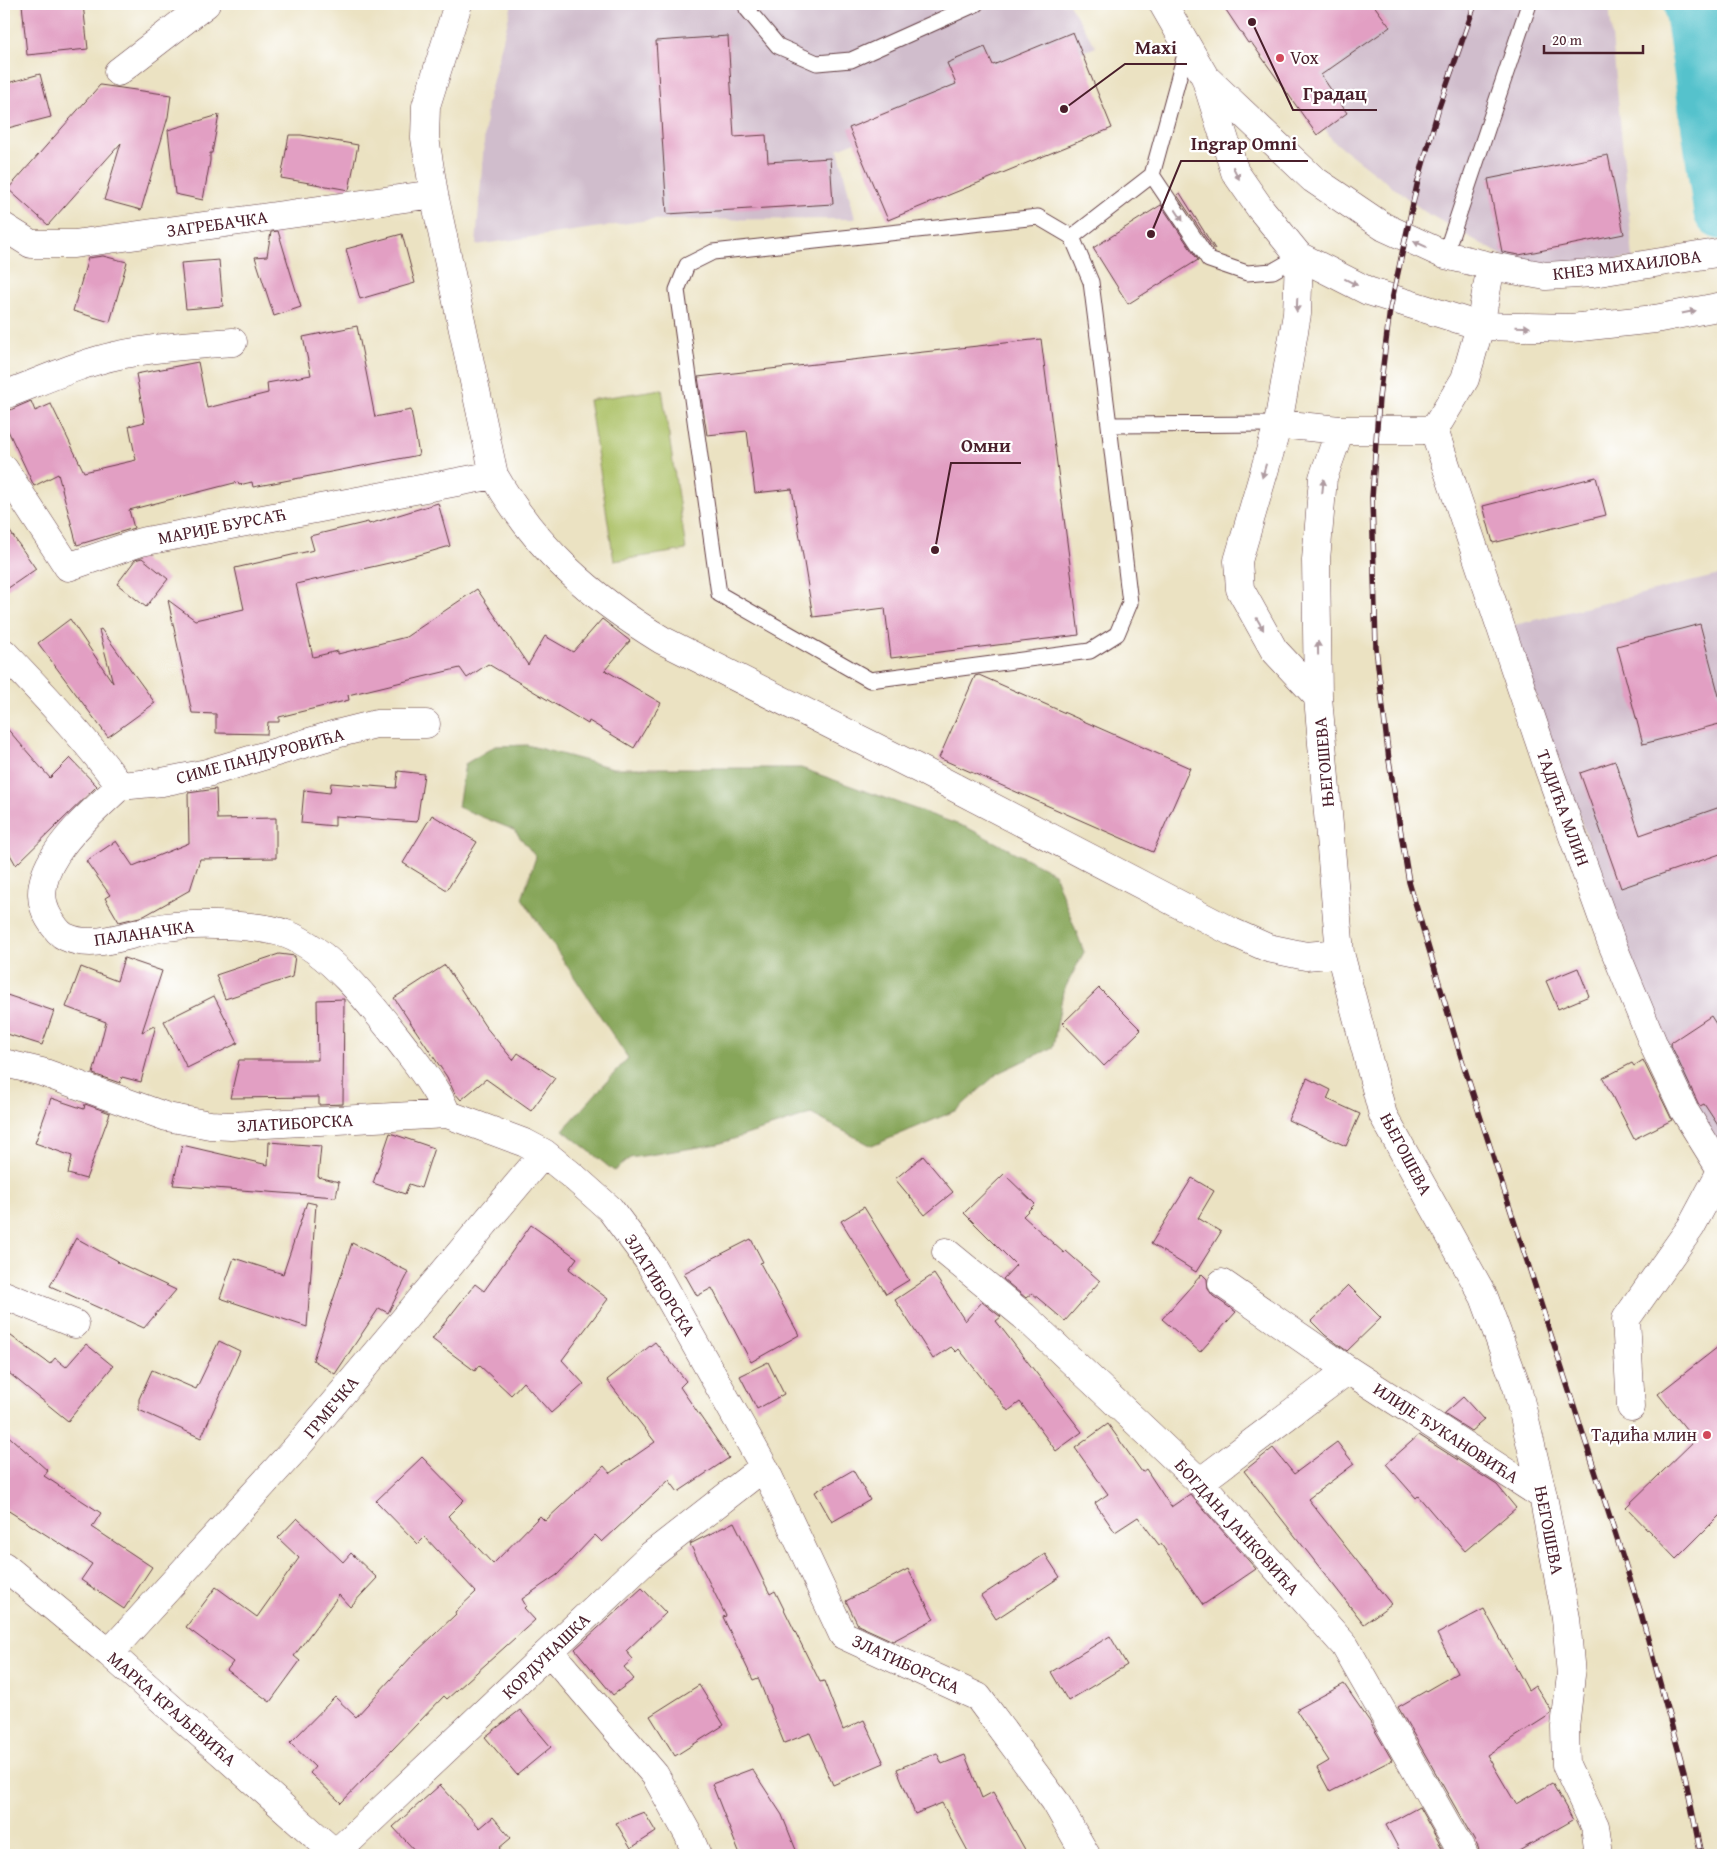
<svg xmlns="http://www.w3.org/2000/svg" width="1727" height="1859" font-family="'Gentium Book Plus',serif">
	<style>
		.industrial { fill: #d0bdcc }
		.green { fill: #aac064; stroke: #7a7048 }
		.forest { fill: #87a65a; stroke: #686242 }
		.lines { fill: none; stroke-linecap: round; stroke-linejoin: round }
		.river { stroke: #54c2cc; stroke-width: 60 }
		.building { fill: #e29fc3 }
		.lane-casing { stroke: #623c42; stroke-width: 17 }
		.street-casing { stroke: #623c42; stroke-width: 29 }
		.secondary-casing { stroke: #623c42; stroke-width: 29 }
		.lane { stroke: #fff; stroke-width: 15 }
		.street { stroke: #fff; stroke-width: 28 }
		.secondary { stroke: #fff; stroke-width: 28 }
		.rail-casing { stroke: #4a1f2b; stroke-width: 5.5 }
		.rail { stroke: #fff; stroke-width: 4; stroke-dasharray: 11; stroke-linecap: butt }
		.oneway { fill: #ae9aa0 }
		.poi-dot { fill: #d1495b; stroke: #fff; stroke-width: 2 }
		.labels { text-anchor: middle; stroke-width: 4.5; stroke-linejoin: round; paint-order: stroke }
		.poi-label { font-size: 18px; fill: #4a1f2b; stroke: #fff; text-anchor: start }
		.street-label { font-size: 18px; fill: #4a1f2b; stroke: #fff }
		.leader { fill: none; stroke: #4a1f2b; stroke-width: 2 }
		.callout-dot { fill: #4a1f2b; stroke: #fff; stroke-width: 2 }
		.callout-label { font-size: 19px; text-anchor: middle; font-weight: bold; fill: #4a1f2b; stroke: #fff; stroke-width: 4.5; stroke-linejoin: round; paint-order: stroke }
	</style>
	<rect width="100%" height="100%" fill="#fff"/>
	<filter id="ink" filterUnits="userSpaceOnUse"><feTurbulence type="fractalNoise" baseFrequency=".02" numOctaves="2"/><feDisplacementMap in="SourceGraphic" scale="10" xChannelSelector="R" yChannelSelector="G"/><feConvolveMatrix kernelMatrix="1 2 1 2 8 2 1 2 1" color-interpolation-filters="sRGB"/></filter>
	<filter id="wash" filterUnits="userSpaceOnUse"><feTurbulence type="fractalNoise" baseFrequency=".0096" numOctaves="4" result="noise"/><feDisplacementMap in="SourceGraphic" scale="20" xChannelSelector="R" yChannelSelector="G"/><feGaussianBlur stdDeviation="1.12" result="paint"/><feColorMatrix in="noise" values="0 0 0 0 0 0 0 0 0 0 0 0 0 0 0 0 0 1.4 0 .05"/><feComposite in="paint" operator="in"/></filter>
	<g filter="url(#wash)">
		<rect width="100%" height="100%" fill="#ebe2c2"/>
		<!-- industrial -->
		<path class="industrial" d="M 512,4 L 1069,4 L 1096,47 L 838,149 L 855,219 L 649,220 L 476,245 L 487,103 Z
			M 1338,4 L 1609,4 L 1633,258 L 1523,267 L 1425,212 L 1332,140 L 1285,65 Z
			M 1723,574 L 1723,1173 L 1677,1084 L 1510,626 Z"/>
		<!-- green -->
		<path class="green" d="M 662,389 L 686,550 L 614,561 L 589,400 Z"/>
		<!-- forest -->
		<path class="forest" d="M 527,745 L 613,768 L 801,768 L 968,828 L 1054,873 L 1084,952 L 1063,992 L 1053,1047 L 998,1073 L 957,1110 L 872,1146 L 811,1114 L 718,1144 L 630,1158 L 614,1171 L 563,1130 L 628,1058 L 522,898 L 536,857 L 514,830 L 458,807 L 465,764 L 495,746 Z"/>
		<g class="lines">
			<!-- river -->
			<path class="river" d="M 1694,4 L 1723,210"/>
		</g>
		<g id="blocks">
			<!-- building -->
			<path class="building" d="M 22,4 L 83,4 L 88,49 L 27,55 Z
				M 1222,4 L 1373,4 L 1390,27 L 1321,75 L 1347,113 L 1317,135 L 1251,42 L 1248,43 Z
				M 1073,32 L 1112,128 L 888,220 L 849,128 L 956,84 L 947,63 L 985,47 L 993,65 Z
				M 728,36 L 734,137 L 766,135 L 768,162 L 830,158 L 833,204 L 667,214 L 656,41 Z
				M 40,74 L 51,117 L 4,129 L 4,84 Z
				M 100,85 L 171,95 L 168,117 L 141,210 L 104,200 L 121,143 L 48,225 L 8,189 Z
				M 219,115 L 212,153 L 210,153 L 210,161 L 203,200 L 175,194 L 168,130 Z
				M 289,135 L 301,135 L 358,145 L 349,190 L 281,178 Z
				M 1608,155 L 1624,234 L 1519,255 L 1502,252 L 1488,179 Z
				M 1180,193 L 1215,249 L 1214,250 L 1177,195 Z
				M 1161,205 L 1198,260 L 1128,304 L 1093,248 Z
				M 278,231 L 301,307 L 274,316 L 255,257 L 267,256 L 271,232 Z
				M 402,234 L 415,283 L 360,299 L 346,249 Z
				M 103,256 L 127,262 L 110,322 L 73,311 L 88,258 Z
				M 219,260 L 223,306 L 186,309 L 181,263 Z
				M 357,326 L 375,417 L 411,410 L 419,455 L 253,487 L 252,482 L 239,485 L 238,482 L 129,510 L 134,528 L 77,545 L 58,474 L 34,486 L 4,422 L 4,413 L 17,407 L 31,401 L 35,411 L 51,404 L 84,472 L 136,460 L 129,426 L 145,422 L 136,374 L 198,362 L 207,408 L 268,393 L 267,383 L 311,375 L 303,337 Z
				M 1041,339 L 1079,635 L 891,658 L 885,608 L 813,617 L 792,489 L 755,493 L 747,431 L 707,435 L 698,377 Z
				M 1596,477 L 1606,515 L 1493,543 L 1483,506 Z
				M 438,503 L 450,546 L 398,561 L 296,584 L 313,657 L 338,651 L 338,654 L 406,637 L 477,589 L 528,665 L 545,636 L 573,652 L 602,619 L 630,641 L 605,670 L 661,703 L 634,748 L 589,721 L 588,724 L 488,664 L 467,678 L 460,668 L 348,695 L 349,700 L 279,717 L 279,722 L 268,722 L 267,734 L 216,733 L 216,714 L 192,713 L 168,600 L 195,620 L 244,609 L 235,568 L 314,550 L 310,536 L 368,522 L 369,524 Z
				M 4,523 L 36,569 L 4,591 Z
				M 142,558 L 168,579 L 146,607 L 117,584 L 135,560 Z
				M 70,619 L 113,683 L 99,630 L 101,629 L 155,703 L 108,737 L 38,643 Z
				M 1700,624 L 1723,711 L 1723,723 L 1643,744 L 1617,646 Z
				M 979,675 L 1190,768 L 1153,852 L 939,758 L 975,676 Z
				M 4,725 L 50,778 L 70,758 L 97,786 L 16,865 L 4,844 Z
				M 1615,761 L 1640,835 L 1723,806 L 1723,853 L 1621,888 L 1580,773 Z
				M 398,771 L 424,774 L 417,822 L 335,816 L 335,826 L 301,823 L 304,790 L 330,793 L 331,783 L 396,788 Z
				M 216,789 L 217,819 L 276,818 L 276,858 L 200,859 L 190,890 L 144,916 L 119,922 L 105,898 L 110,895 L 86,861 L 116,841 L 133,866 L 189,843 L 188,793 Z
				M 432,815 L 477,842 L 447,890 L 403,863 Z
				M 279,954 L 295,956 L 292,977 L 225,999 L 216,975 Z
				M 124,958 L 162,971 L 142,1032 L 156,1025 L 141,1082 L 122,1077 L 120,1083 L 93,1074 L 106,1022 L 66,1007 L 81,967 L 117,981 Z
				M 445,965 L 485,1026 L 513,1060 L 518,1053 L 555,1078 L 531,1111 L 486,1079 L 461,1100 L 454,1092 L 447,1077 L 394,998 Z
				M 1578,968 L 1589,996 L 1558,1009 L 1546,981 Z
				M 1099,988 L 1141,1030 L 1104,1066 L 1063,1023 Z
				M 4,994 L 54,1011 L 42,1045 L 4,1033 Z
				M 214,996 L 238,1043 L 187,1068 L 164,1021 Z
				M 344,999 L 343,1104 L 319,1105 L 319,1097 L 230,1098 L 239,1060 L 318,1060 L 317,1000 Z
				M 1711,1016 L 1723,1035 L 1723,1133 L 1704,1104 L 1700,1106 L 1698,1103 L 1670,1043 Z
				M 1643,1060 L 1672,1120 L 1634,1139 L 1603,1078 L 1632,1063 L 1634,1066 Z
				M 1307,1078 L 1331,1090 L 1327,1099 L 1360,1114 L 1346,1146 L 1288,1120 Z
				M 51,1098 L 84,1109 L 85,1104 L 110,1113 L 86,1179 L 68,1174 L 72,1156 L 35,1143 Z
				M 390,1133 L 434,1148 L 421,1188 L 409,1184 L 405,1194 L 373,1183 Z
				M 269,1142 L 321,1146 L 318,1177 L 339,1182 L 336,1197 L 173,1185 L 182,1145 L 268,1165 Z
				M 923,1156 L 953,1192 L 925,1215 L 895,1179 Z
				M 1004,1174 L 1035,1204 L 1023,1216 L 1064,1253 L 1066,1251 L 1100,1281 L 1065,1321 L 1032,1293 L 1026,1298 L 1003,1279 L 1016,1265 L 964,1213 Z
				M 1192,1178 L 1214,1191 L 1198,1218 L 1221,1232 L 1196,1272 L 1151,1244 Z
				M 307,1202 L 316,1204 L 307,1327 L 220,1298 L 234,1258 L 283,1274 Z
				M 864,1207 L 909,1280 L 886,1294 L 841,1221 Z
				M 531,1225 L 577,1258 L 569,1269 L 608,1299 L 562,1360 L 584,1384 L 551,1413 L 523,1382 L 511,1395 L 479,1365 L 475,1371 L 432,1339 L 475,1284 L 484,1291 Z
				M 76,1238 L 118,1261 L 117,1262 L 176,1290 L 144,1328 L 50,1286 Z
				M 751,1239 L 763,1262 L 760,1263 L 799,1335 L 751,1362 L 712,1288 L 697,1296 L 684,1273 Z
				M 352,1243 L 409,1272 L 388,1313 L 379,1308 L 335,1374 L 313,1360 Z
				M 934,1274 L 965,1321 L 982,1302 L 1001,1317 L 996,1321 L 1082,1432 L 1056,1451 L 1020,1402 L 1008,1411 L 959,1349 L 956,1352 L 951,1347 L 933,1359 L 895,1300 Z
				M 1202,1274 L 1207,1279 L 1208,1289 L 1213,1296 L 1236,1312 L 1200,1352 L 1162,1319 Z
				M 1348,1285 L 1381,1318 L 1347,1351 L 1325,1335 L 1311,1321 Z
				M 4,1331 L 50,1364 L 55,1358 L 66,1367 L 86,1344 L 113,1366 L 68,1421 L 4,1369 Z
				M 219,1341 L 240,1351 L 201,1438 L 139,1410 L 139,1399 L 152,1370 L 196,1389 Z
				M 655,1342 L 686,1381 L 680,1387 L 729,1458 L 678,1492 L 669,1480 L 602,1542 L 595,1535 L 557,1575 L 522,1599 L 526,1606 L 524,1608 L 535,1620 L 447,1699 L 444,1696 L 341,1803 L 310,1773 L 315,1767 L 290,1743 L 335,1697 L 356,1717 L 413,1655 L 456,1614 L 455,1612 L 476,1592 L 425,1537 L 418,1544 L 376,1501 L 422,1457 L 464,1500 L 448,1516 L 493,1564 L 540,1516 L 545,1521 L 604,1466 L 610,1473 L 655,1442 L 607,1380 Z
				M 1723,1343 L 1723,1512 L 1676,1559 L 1626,1507 L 1695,1440 L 1658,1394 Z
				M 768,1362 L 784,1394 L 757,1409 L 740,1376 Z
				M 1463,1397 L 1484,1420 L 1471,1431 L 1444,1414 Z
				M 1108,1424 L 1142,1472 L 1146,1469 L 1171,1507 L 1190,1494 L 1256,1569 L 1203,1605 L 1161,1544 L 1159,1545 L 1138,1517 L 1115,1532 L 1095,1503 L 1108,1494 L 1075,1448 Z
				M 4,1432 L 48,1471 L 44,1476 L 101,1513 L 92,1527 L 152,1567 L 124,1609 L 81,1580 L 92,1564 L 4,1508 Z
				M 1419,1435 L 1497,1485 L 1516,1508 L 1465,1551 L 1418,1496 L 1416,1498 L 1386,1464 Z
				M 1337,1442 L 1354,1464 L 1308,1499 L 1391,1604 L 1364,1624 L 1244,1471 L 1273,1448 L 1294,1474 Z
				M 853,1470 L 870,1500 L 832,1522 L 815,1492 Z
				M 297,1518 L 343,1562 L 351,1553 L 377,1578 L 350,1607 L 339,1595 L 294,1656 L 300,1661 L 270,1702 L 227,1670 L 233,1662 L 186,1627 L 216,1587 L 257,1617 L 299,1558 L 278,1538 Z
				M 734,1522 L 770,1594 L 775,1591 L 820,1682 L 824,1681 L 843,1730 L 864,1720 L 884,1763 L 833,1785 L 810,1733 L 784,1743 L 758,1678 L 753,1680 L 723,1617 L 726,1616 L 690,1544 Z
				M 1045,1554 L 1060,1577 L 996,1619 L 981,1596 Z
				M 908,1569 L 934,1619 L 893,1641 L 858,1625 L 846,1601 Z
				M 642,1588 L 666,1613 L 626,1651 L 633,1659 L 624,1667 L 634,1679 L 613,1695 L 575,1649 Z
				M 1484,1609 L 1528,1690 L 1535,1685 L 1551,1710 L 1551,1714 L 1487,1755 L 1516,1804 L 1552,1783 L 1573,1820 L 1512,1855 L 1480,1855 L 1478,1847 L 1398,1707 L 1457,1673 L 1437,1634 Z
				M 1110,1636 L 1127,1665 L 1068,1701 L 1051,1672 Z
				M 1344,1684 L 1370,1722 L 1392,1760 L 1330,1792 L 1317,1768 L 1329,1761 L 1296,1710 Z
				M 699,1685 L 724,1725 L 675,1756 L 650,1716 Z
				M 520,1710 L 551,1747 L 517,1775 L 485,1737 Z
				M 937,1753 L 942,1764 L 965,1755 L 982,1798 L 993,1792 L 1028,1855 L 970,1855 L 942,1803 L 915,1814 L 897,1769 Z
				M 752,1769 L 782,1815 L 798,1855 L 740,1855 L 712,1784 Z
				M 440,1785 L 480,1828 L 493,1817 L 511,1838 L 499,1848 L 505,1855 L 419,1855 L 393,1827 Z
				M 1419,1807 L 1446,1855 L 1402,1855 L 1386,1825 Z
				M 644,1812 L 656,1832 L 631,1848 L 616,1823 Z"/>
		</g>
	</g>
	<g filter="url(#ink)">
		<use href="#blocks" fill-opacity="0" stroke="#623c42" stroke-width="1"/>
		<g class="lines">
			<!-- lane casing -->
			<g class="lane-casing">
				<path id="lane" d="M 746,4 L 747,9 L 778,46 L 817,63 L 851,60 L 976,4
					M 1152,175 L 1209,260 L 1247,273 L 1273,271 L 1299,256
					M 1072,237 L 1152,175 L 1187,47
					M 1445,255 L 1529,4
					M 1109,425 L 1091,282 L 1072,237 L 1038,217 L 713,252 L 687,265 L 677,290 L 719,594 L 870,680 L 1090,651 L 1117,634 L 1130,603 L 1109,425 L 1278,424"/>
			</g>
			<!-- street casing -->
			<g class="street-casing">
				<path id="street" d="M 458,4 L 426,106 L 425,138 L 434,194 L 494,475 C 535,548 591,597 662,640 L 925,772 L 1232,932 L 1268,948 L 1306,956 L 1340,953
					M 118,72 L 206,4
					M 4,227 L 31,244 L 74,244 L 434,194
					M 1299,256 L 1297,314 L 1278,424 L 1238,561 L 1240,589 L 1274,650 L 1318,697
					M 4,395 C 42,381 80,363 119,355 C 157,347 195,345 233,342
					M 1278,424 L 1340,430 L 1434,430
					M 1340,430 L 1323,478 L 1316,560 L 1318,697 L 1340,953 L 1383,1115 L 1484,1297 L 1517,1387 L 1543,1496 L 1566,1618 L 1571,1675 L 1565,1727 L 1566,1765 L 1595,1826 L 1599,1855
					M 1434,430 L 1549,770 L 1610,939 L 1655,1048 L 1684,1110 L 1723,1173
					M 1434,430 L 1465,379 L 1480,326 L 1491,266
					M 4,469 L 68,567 L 141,542 L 494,475
					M 4,653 C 45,696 85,738 120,786 L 162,782 L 207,773 L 336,734 L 376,724 L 426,724
					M 120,786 C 90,815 20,870 49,918 C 53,925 59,934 66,937 C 95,951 136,931 166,927 C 195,923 259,924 286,934 C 329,950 370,1003 398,1039 C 410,1055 423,1070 433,1087 C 439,1096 443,1105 447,1114
					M 4,1063 L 42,1072 L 167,1117 L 210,1125 L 231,1126 L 447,1114 L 525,1143 L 544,1153 L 575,1178 L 610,1209 L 648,1260 L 764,1467 L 843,1635 L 978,1697 L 1055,1801 L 1086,1855
					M 946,1252 L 1024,1316 L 1200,1482 L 1345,1646 L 1464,1855
					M 1222,1283 L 1348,1370 L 1543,1496
					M 4,1295 L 75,1324
					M 1631,1407 L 1626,1319 L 1691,1227 L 1721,1171
					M 1200,1482 L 1348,1370
					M 4,1566 L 109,1653 L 337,1855
					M 550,1652 L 655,1775 L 688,1834 L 697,1855
					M 109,1653 L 296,1448 L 544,1153
					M 335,1854 L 650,1556 L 764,1467"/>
			</g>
			<!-- secondary casing -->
			<g class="secondary-casing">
				<path id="secondary" d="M 1163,4 L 1205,77 L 1235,172 L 1260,208 L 1299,256 L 1368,291 L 1480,326 L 1571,328 L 1655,319 L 1723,306
					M 1206,78 L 1313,179 L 1384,227 L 1445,255 L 1491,266 L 1546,276 L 1593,273 L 1723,252"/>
			</g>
			<!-- lane -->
			<use href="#lane" class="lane"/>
			<!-- street -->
			<use href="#street" class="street"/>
			<!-- secondary -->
			<use href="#secondary" class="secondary"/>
			<!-- rail casing -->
			<g class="rail-casing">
				<path id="rail" d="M 1475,4 L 1439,107 L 1417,185 L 1390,309 L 1379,398 L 1372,498 L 1376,648 L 1389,760 L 1409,882 L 1461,1057 L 1640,1610 L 1684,1771 L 1701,1855"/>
			</g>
			<!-- rail -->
			<use href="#rail" class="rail"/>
		</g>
		<!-- one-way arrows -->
		<defs><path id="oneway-solid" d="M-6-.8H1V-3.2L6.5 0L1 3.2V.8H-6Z" transform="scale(1.25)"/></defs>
		<g class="oneway">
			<use href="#oneway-solid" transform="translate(1236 173) rotate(63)"/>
			<use href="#oneway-solid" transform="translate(1179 215) rotate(57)"/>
			<use href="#oneway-solid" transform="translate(1420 244) rotate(-156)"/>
			<use href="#oneway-solid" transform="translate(1351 282) rotate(27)"/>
			<use href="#oneway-solid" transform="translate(1297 305) rotate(92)"/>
			<use href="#oneway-solid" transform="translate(1689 312) rotate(-11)"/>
			<use href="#oneway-solid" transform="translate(1523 327) rotate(1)"/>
			<use href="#oneway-solid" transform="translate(1264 471) rotate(106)"/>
			<use href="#oneway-solid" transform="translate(1323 486) rotate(-84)"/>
			<use href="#oneway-solid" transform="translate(1260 624) rotate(60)"/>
			<use href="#oneway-solid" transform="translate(1318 648) rotate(-91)"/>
		</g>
	</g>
	<!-- markers -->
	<g class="poi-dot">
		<circle cx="1280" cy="58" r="5"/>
		<circle cx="1707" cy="1435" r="5"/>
	</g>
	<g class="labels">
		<!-- poi labels -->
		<g class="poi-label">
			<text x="1290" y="64">Vox</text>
			<text x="1697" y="1441" text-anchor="end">Тадића млин</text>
		</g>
		<!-- street labels -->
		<g class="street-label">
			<text transform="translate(217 224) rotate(-8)" y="6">ЗАГРЕБАЧКА</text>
			<text transform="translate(1627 265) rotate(-7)" y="6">КНЕЗ МИХАИЛОВА</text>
			<text transform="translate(222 526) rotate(-11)" y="6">МАРИЈЕ БУРСАЋ</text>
			<text transform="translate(260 756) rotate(-15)" y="6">СИМЕ ПАНДУРОВИЋА</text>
			<text transform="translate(1324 762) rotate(-95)" y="6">ЊЕГОШЕВА</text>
			<text transform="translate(1563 808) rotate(70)" y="6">ТАДИЋА МЛИН</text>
			<text transform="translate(144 933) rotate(-8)" y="6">ПАЛАНАЧКА</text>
			<text transform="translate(295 1123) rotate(-3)" y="6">ЗЛАТИБОРСКА</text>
			<text transform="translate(1406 1154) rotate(62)" y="6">ЊЕГОШЕВА</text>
			<text transform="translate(660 1285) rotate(58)" y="6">ЗЛАТИБОРСКА</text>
			<text transform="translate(331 1407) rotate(-50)" y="6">ГРМЕЧКА</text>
			<text transform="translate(1446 1433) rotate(33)" y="6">ИЛИЈЕ ЂУКАНОВИЋА</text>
			<text transform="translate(1237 1527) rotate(48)" y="6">БОГДАНА ЈАНКОВИЋА</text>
			<text transform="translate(1549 1530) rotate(79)" y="6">ЊЕГОШЕВА</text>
			<text transform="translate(546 1656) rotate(-44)" y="6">КОРДУНАШКА</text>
			<text transform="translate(906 1664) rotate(25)" y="6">ЗЛАТИБОРСКА</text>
			<text transform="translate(172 1709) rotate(41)" y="6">МАРКА КРАЉЕВИЋА</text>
		</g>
	</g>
	<!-- callouts -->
	<path class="leader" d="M1064 109L1125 64H1187M1252 22L1293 110H1377M1151 234L1181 161H1308M935 550L951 463H1021"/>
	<g class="callout-dot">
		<circle cx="1064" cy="109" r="5"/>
		<circle cx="1252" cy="22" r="5"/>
		<circle cx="1151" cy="234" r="5"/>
		<circle cx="935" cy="550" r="5"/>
	</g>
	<g class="callout-label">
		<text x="1156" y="54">Maxi</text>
		<text x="1335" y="100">Градац</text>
		<text x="1244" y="150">Ingrap Omni</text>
		<text x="986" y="452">Омни</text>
	</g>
	<!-- margin -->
	<rect width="1727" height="1859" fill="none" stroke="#fff" stroke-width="20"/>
	<!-- scale -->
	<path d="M1544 45v8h99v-8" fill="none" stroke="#4a1f2b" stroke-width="2.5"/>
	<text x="1552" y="45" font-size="15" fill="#4a1f2b" stroke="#ffffff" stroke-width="4" paint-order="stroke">20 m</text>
</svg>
